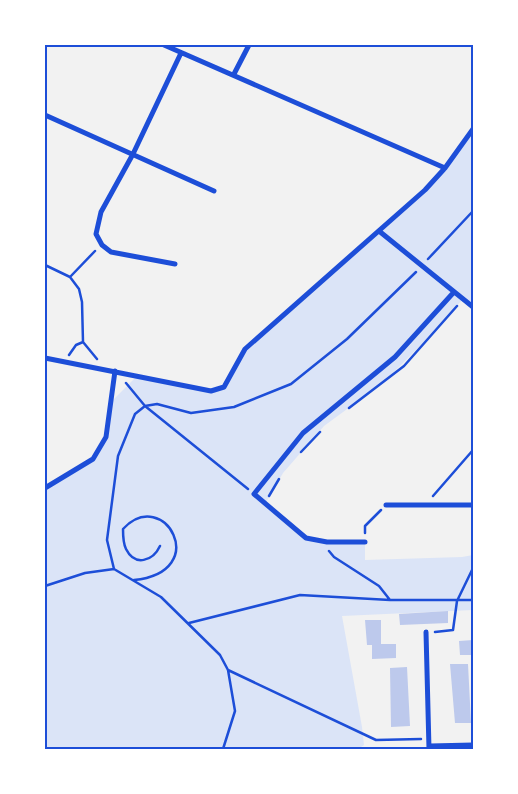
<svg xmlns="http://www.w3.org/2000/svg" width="518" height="794" font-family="'Fira Sans',sans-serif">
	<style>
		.green { fill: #dbe4f7 }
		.building { fill: #bdc9ec }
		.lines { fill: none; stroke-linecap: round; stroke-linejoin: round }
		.path { stroke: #1d4ed8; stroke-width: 2.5 }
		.minor { stroke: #1d4ed8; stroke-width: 5 }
		.neatline { fill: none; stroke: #1d4ed8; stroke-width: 2 }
	</style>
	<rect width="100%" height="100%" fill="#f2f2f2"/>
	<!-- green -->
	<path class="green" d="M 473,127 L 473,308 L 462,300 L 434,332 L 384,382 L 324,426 L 283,473 L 265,504 L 306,538 L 327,542 L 365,542 L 365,560 L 462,557 L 473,555 L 473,610 L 342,616 L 362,727 L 364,745 L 358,749 L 45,749 L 45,488 L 93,459 L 106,437 L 111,402 L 138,375 L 211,391 L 224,386 L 244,351 L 379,231 L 445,168 Z"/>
	<!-- building -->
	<path class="building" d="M 448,611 L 448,623 L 400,625 L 399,614 Z
		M 365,620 L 381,620 L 381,644 L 396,644 L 396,658 L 372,659 L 372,645 L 367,645 Z
		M 473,640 L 473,655 L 460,655 L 459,641 Z
		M 450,664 L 468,664 L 471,723 L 455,723 Z
		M 407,667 L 410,726 L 391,727 L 390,668 Z"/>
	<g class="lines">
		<!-- path -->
		<path class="path" d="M 428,259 L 473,211
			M 45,265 L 70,277 L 79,289 L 82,302 L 83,342 L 97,359
			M 70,277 L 95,251
			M 69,355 L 76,345 L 83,342
			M 126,383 L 145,406 L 248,489
			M 349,408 L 404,366 L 457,306
			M 301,452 L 320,432
			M 269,496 L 279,479
			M 433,496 L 473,450
			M 365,533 L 365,526 L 381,510
			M 329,551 L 334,557 L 379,586 L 390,600
			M 114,569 L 107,540 L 118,456 L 135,414 L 145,406 L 157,404 L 191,413 L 234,407 L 291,384 L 347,339 L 416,272
			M 134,580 C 213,572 164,485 123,529 C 123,536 123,543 126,549 C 135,567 153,561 160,546
			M 45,586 L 85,573 L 114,569 L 161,597 L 220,655 L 228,670 L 235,711 L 223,749
			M 189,623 L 300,595 L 390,600 L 473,600
			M 435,632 L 453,630 L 457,601 L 473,568
			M 228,670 L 376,740 L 421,739"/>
		<!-- minor -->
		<path class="minor" d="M 164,45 L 445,168
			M 234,74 L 249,45
			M 45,115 L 214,191
			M 379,231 L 473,307
			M 175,264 L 111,252 L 102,245 L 96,234 L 101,212 L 133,154 L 181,53
			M 45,358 L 211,391 L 224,387 L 245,349 L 425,190 L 445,168 L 473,129
			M 45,488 L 93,459 L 106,437 L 115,371
			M 386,505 L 473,505
			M 365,542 L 327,542 L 306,538 L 254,494 L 303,433 L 395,357 L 454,292
			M 426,632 L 429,749
			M 430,746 L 473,745"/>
	</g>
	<!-- border -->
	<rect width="518" height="794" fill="none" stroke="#ffffff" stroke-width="92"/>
	<rect x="46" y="46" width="426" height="702" class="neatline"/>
</svg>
